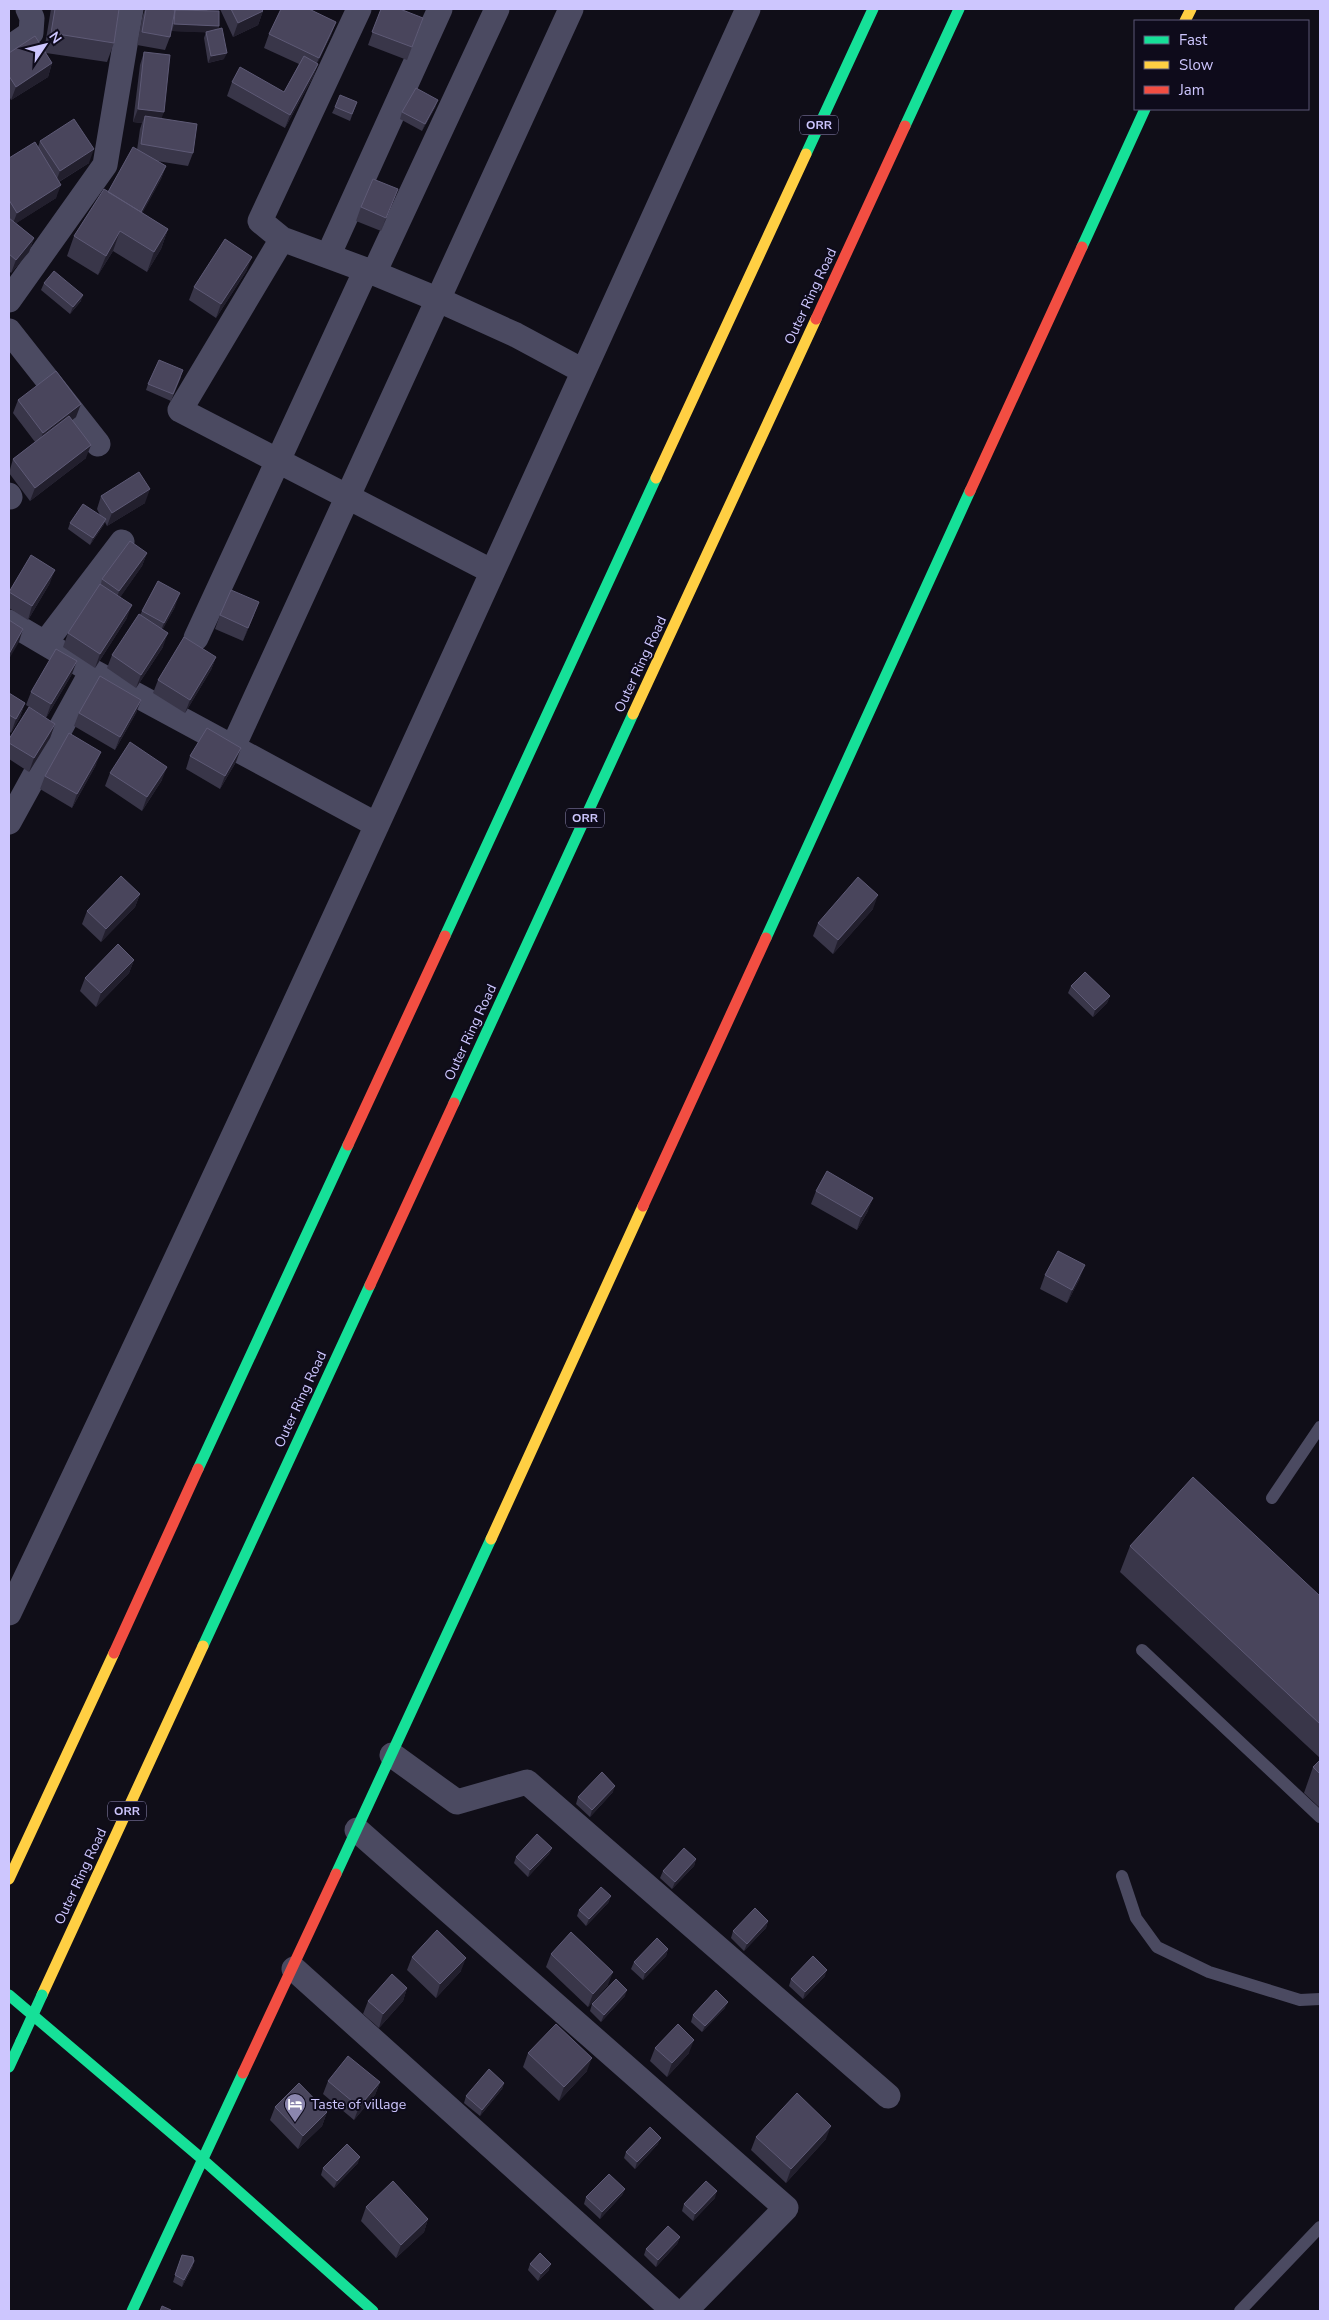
<svg xmlns="http://www.w3.org/2000/svg" width="1329" height="2320" font-family="'Nunito Sans',sans-serif">
	<style>
		.lines { fill: none; stroke-linecap: round; stroke-linejoin: round }
		.lane { stroke: #4b4a61; stroke-width: 12 }
		.street { stroke: #4b4a61; stroke-width: 25 }
		.fast { stroke: #16e098; stroke-width: 11 }
		.slow { stroke: #ffcf43; stroke-width: 11 }
		.jam { stroke: #f24e42; stroke-width: 11 }
		.fast-bridge { stroke: #16e098; stroke-width: 11 }
		.wall { fill: #393649 }
		.shaded-wall { fill: #221f2d }
		.building { fill: #49455c; stroke: #5e5a76 }
		.labels { text-anchor: middle; stroke-width: 4; stroke-linejoin: round; paint-order: stroke }
		.shield { fill: #0e0b1b; stroke: #948eba; stroke-width: 1 }
		.shield-label { font-size: 12px; font-weight: bold; fill: #cdc6fe }
		.street-label { font-size: 14px; fill: #cdc6fe; stroke: #0e0b1b }
		.poi-label { font-size: 14px; fill: #cdc6fe; stroke: #0e0b1b; text-anchor: start }
	</style>
	<rect width="100%" height="100%" fill="#100e18"/>
	<g class="lines">
		<!-- lane -->
		<path class="lane" d="M 1272,1498 L 1320,1427
			M 1142,1650 L 1320,1817
			M 1122,1876 L 1136,1918 L 1157,1947 L 1209,1972 L 1300,2000 L 1320,1999
			M 1240,2311 L 1320,2227"/>
		<!-- street -->
		<path class="street" d="M 359,9 L 260,221 L 282,239 L 374,273 L 439,300 L 516,335 L 583,371
			M 9,48 L 31,33 L 32,18 L 28,9
			M 282,239 L 180,410 L 491,571
			M 328,256 L 440,9
			M 374,273 L 497,9
			M 9,300 L 105,165 L 131,9
			M 9,331 L 98,444
			M 9,495 L 10,497
			M 9,622 L 92,671 L 377,825
			M 196,638 L 366,270
			M 45,643 L 122,542
			M 233,747 L 571,9
			M 9,822 L 92,671
			M 9,1613 C 263,1081 505,545 748,9
			M 392,1755 L 457,1802 L 527,1782 L 888,2096
			M 357,1830 L 786,2208 L 685,2311
			M 294,1969 L 674,2311"/>
		<!-- fast -->
		<path class="fast" d="M 905,126 L 959,9
			M 806,154 L 873,9
			M 1082,247 L 1145,109
			M 445,936 L 656,478
			M 766,938 L 970,491
			M 454,1103 L 633,714
			M 198,1469 L 348,1145
			M 203,1646 L 370,1285
			M 336,1874 L 491,1539
			M 9,1995 L 201,2158 L 373,2311
			M 9,2067 L 21,2041
			M 132,2311 L 243,2073"/>
		<!-- slow -->
		<path class="slow" d="M 1185,21 L 1191,9
			M 656,478 L 806,154
			M 633,714 L 816,319
			M 491,1539 L 643,1206
			M 9,1879 L 114,1653
			M 42,1995 L 203,1646"/>
		<!-- jam -->
		<path class="jam" d="M 816,319 L 905,126
			M 970,491 L 1082,247
			M 348,1145 L 445,936
			M 643,1206 L 766,938
			M 370,1285 L 454,1103
			M 114,1653 L 198,1469
			M 243,2073 L 336,1874"/>
		<!-- fast-bridge -->
		<path class="fast-bridge" d="M 21,2041 L 42,1995"/>
	</g>
	<!-- wall -->
	<path class="wall" d="M 51,9 L 119,9 L 114,43 L 107,62 L 46,53 L 52,63 L 48,77 L 11,100 L 9,96 L 9,53 L 44,51 Z
		M 145,9 L 168,9 L 175,10 L 194,11 L 182,9 L 208,9 L 207,11 L 219,26 L 218,29 L 224,59 L 208,63 L 204,38 L 206,32 L 172,31 L 172,26 L 170,37 L 165,50 L 137,45 L 142,18 Z
		M 220,9 L 265,9 L 262,10 L 263,11 L 258,25 L 233,37 Z
		M 381,9 L 423,18 L 407,60 L 368,45 Z
		M 336,22 L 331,35 L 317,63 L 318,64 L 313,77 L 285,128 L 227,96 L 232,82 L 284,92 L 299,64 L 264,48 L 269,34 Z
		M 144,52 L 162,118 L 193,153 L 188,166 L 157,161 L 166,166 L 161,179 L 142,213 L 168,229 L 161,249 L 147,272 L 113,251 L 98,275 L 67,256 L 74,236 L 108,192 L 137,150 L 140,129 L 142,123 L 133,122 L 140,65 Z
		M 357,102 L 350,121 L 332,113 L 335,107 Z
		M 436,106 L 422,131 L 400,119 L 402,112 Z
		M 40,141 L 89,163 L 59,182 L 56,198 L 16,223 L 34,238 L 29,252 L 11,273 L 9,271 L 9,158 L 38,147 Z
		M 398,189 L 381,231 L 356,221 L 361,207 Z
		M 247,270 L 216,318 L 189,300 L 194,287 Z
		M 44,283 L 81,301 L 70,314 L 41,290 Z
		M 181,377 L 171,401 L 146,390 L 148,384 Z
		M 18,400 L 76,417 L 72,420 L 86,458 L 30,501 L 9,473 L 13,459 L 35,442 L 13,413 Z
		M 101,496 L 145,503 L 107,526 L 105,522 L 103,526 L 90,545 L 68,529 L 70,523 L 100,515 L 97,509 Z
		M 147,553 L 142,566 L 120,597 L 127,618 L 95,668 L 63,647 L 68,633 L 101,584 L 102,579 Z
		M 50,583 L 28,620 L 9,608 L 9,591 Z
		M 175,607 L 162,630 L 163,647 L 136,688 L 107,668 L 112,655 L 140,615 L 142,611 Z
		M 220,615 L 254,615 L 243,641 L 215,629 Z
		M 216,657 L 211,670 L 185,713 L 153,693 L 158,680 Z
		M 72,674 L 46,718 L 26,705 L 31,692 Z
		M 9,693 L 25,703 L 20,717 L 11,733 L 9,731 Z
		M 141,700 L 136,713 L 115,750 L 74,726 L 79,713 Z
		M 55,724 L 50,738 L 29,772 L 9,759 L 9,739 Z
		M 190,756 L 236,762 L 220,789 L 186,769 Z
		M 96,765 L 72,808 L 40,789 L 45,776 Z
		M 110,773 L 162,780 L 142,811 L 105,786 Z
		M 140,894 L 135,907 L 101,942 L 82,924 L 87,911 Z
		M 873,909 L 833,954 L 813,936 L 818,923 Z
		M 134,960 L 129,973 L 96,1007 L 80,991 L 85,978 Z
		M 1071,986 L 1110,996 L 1107,1003 L 1093,1017 L 1068,993 Z
		M 816,1191 L 868,1211 L 857,1230 L 811,1204 Z
		M 1045,1275 L 1080,1278 L 1067,1303 L 1040,1289 Z
		M 1130,1546 L 1320,1596 L 1320,1758 L 1120,1572 Z
		M 1320,1760 L 1320,1808 L 1304,1793 L 1313,1767 Z
		M 613,1792 L 590,1817 L 576,1804 L 578,1797 Z
		M 552,1848 L 549,1854 L 528,1877 L 514,1863 L 516,1857 Z
		M 696,1859 L 694,1866 L 672,1889 L 660,1878 L 663,1871 Z
		M 611,1896 L 608,1903 L 586,1926 L 577,1916 L 579,1910 Z
		M 768,1921 L 766,1928 L 744,1951 L 731,1938 L 733,1931 Z
		M 668,1949 L 666,1956 L 643,1980 L 631,1969 L 634,1962 Z
		M 551,1954 L 608,1985 L 588,2007 L 546,1967 Z
		M 412,1957 L 461,1971 L 436,1998 L 407,1970 Z
		M 825,1976 L 803,1999 L 789,1986 L 791,1979 Z
		M 407,1988 L 403,2001 L 379,2028 L 363,2014 L 368,2001 Z
		M 625,1996 L 601,2022 L 590,2011 L 592,2004 Z
		M 725,2008 L 702,2032 L 691,2022 L 693,2015 Z
		M 655,2048 L 689,2053 L 667,2077 L 650,2061 Z
		M 528,2053 L 587,2071 L 559,2101 L 523,2067 Z
		M 328,2081 L 380,2082 L 375,2095 L 354,2120 L 323,2094 Z
		M 504,2083 L 502,2089 L 480,2116 L 464,2103 L 466,2096 Z
		M 275,2107 L 327,2112 L 322,2126 L 298,2149 L 270,2120 Z
		M 756,2137 L 826,2139 L 786,2183 L 751,2150 Z
		M 658,2144 L 635,2169 L 624,2158 L 626,2152 Z
		M 358,2163 L 334,2188 L 321,2175 L 323,2168 Z
		M 625,2189 L 622,2195 L 600,2219 L 584,2204 L 586,2197 Z
		M 715,2198 L 693,2221 L 682,2211 L 684,2204 Z
		M 366,2207 L 428,2219 L 424,2232 L 396,2258 L 361,2221 Z
		M 680,2237 L 677,2244 L 656,2267 L 644,2255 L 646,2249 Z
		M 182,2255 L 194,2261 L 192,2268 L 182,2287 L 173,2282 Z
		M 530,2264 L 549,2270 L 538,2281 L 528,2270 Z"/>
	<!-- shaded-wall -->
	<path class="shaded-wall" d="M 263,11 L 258,25 L 233,37 L 238,23 Z
		M 336,22 L 331,35 L 314,71 L 319,58 Z
		M 174,24 L 219,26 L 216,33 L 172,31 Z
		M 227,53 L 224,59 L 208,63 L 211,56 Z
		M 52,63 L 48,77 L 11,100 L 16,87 Z
		M 318,64 L 313,77 L 285,128 L 290,115 Z
		M 438,100 L 436,106 L 422,131 L 425,124 Z
		M 138,109 L 164,112 L 159,125 L 145,116 L 142,123 L 133,122 Z
		M 94,149 L 89,163 L 55,184 L 60,171 Z
		M 166,166 L 161,179 L 136,225 L 141,212 Z
		M 61,185 L 56,198 L 12,226 L 17,213 Z
		M 398,189 L 393,202 L 381,231 L 386,218 Z
		M 168,229 L 161,249 L 147,272 L 154,252 Z
		M 120,231 L 113,251 L 98,275 L 106,256 Z
		M 34,238 L 29,252 L 11,273 L 16,260 Z
		M 252,257 L 247,270 L 216,318 L 221,304 Z
		M 83,295 L 81,301 L 70,314 L 73,307 Z
		M 81,404 L 76,417 L 38,446 L 43,433 Z
		M 91,445 L 86,458 L 30,501 L 35,488 Z
		M 150,489 L 145,503 L 107,526 L 112,513 Z
		M 106,519 L 103,526 L 90,545 L 93,538 Z
		M 147,553 L 142,566 L 115,605 L 119,591 Z
		M 55,570 L 50,583 L 28,620 L 32,606 Z
		M 180,593 L 175,607 L 159,636 L 164,623 Z
		M 259,602 L 254,615 L 243,641 L 248,628 Z
		M 132,605 L 127,618 L 95,668 L 100,654 Z
		M 23,629 L 19,642 L 9,659 L 9,654 Z
		M 168,633 L 163,647 L 136,688 L 141,675 Z
		M 216,657 L 211,670 L 185,713 L 190,700 Z
		M 77,661 L 72,674 L 46,718 L 51,704 Z
		M 141,700 L 136,713 L 115,750 L 120,737 Z
		M 25,703 L 20,717 L 11,733 L 16,719 Z
		M 55,724 L 50,738 L 29,772 L 34,758 Z
		M 241,748 L 236,762 L 220,789 L 225,776 Z
		M 101,752 L 96,765 L 72,808 L 77,794 Z
		M 167,767 L 162,780 L 142,811 L 147,797 Z
		M 140,894 L 135,907 L 101,942 L 106,929 Z
		M 878,895 L 873,909 L 833,954 L 838,940 Z
		M 134,960 L 129,973 L 96,1007 L 101,993 Z
		M 1110,996 L 1107,1003 L 1093,1017 L 1095,1010 Z
		M 873,1198 L 868,1211 L 857,1230 L 861,1217 Z
		M 1085,1265 L 1080,1278 L 1067,1303 L 1072,1290 Z
		M 615,1786 L 613,1792 L 590,1817 L 592,1810 Z
		M 552,1848 L 549,1854 L 528,1877 L 530,1870 Z
		M 696,1859 L 694,1866 L 672,1889 L 675,1882 Z
		M 611,1896 L 608,1903 L 586,1926 L 589,1919 Z
		M 768,1921 L 766,1928 L 744,1951 L 747,1944 Z
		M 668,1949 L 666,1956 L 643,1980 L 645,1973 Z
		M 466,1958 L 461,1971 L 436,1998 L 440,1984 Z
		M 827,1970 L 825,1976 L 803,1999 L 805,1992 Z
		M 613,1972 L 608,1985 L 588,2007 L 593,1994 Z
		M 407,1988 L 403,2001 L 379,2028 L 383,2014 Z
		M 627,1990 L 625,1996 L 601,2022 L 604,2015 Z
		M 728,2002 L 725,2008 L 702,2032 L 705,2026 Z
		M 694,2040 L 689,2053 L 667,2077 L 672,2063 Z
		M 592,2058 L 587,2071 L 559,2101 L 564,2087 Z
		M 380,2082 L 375,2095 L 354,2120 L 359,2107 Z
		M 504,2083 L 502,2089 L 480,2116 L 482,2110 Z
		M 327,2112 L 322,2126 L 298,2149 L 303,2136 Z
		M 831,2126 L 826,2139 L 786,2183 L 791,2169 Z
		M 661,2138 L 658,2144 L 635,2169 L 637,2162 Z
		M 360,2157 L 358,2163 L 334,2188 L 337,2181 Z
		M 625,2189 L 622,2195 L 600,2219 L 602,2212 Z
		M 717,2191 L 715,2198 L 693,2221 L 695,2214 Z
		M 428,2219 L 424,2232 L 396,2258 L 401,2245 Z
		M 680,2237 L 677,2244 L 656,2267 L 658,2260 Z
		M 194,2261 L 192,2268 L 182,2287 L 184,2280 Z
		M 551,2264 L 549,2270 L 538,2281 L 541,2274 Z"/>
	<!-- building -->
	<path class="building" d="M 55,9 L 119,9 L 114,43 L 51,33 Z
		M 146,9 L 168,9 L 175,10 L 170,37 L 142,32 Z
		M 231,9 L 261,9 L 263,11 L 238,23 Z
		M 281,9 L 309,9 L 336,22 L 319,58 L 269,34 Z
		M 381,9 L 400,9 L 423,18 L 412,47 L 372,32 Z
		M 175,10 L 219,11 L 219,26 L 174,24 Z
		M 222,28 L 227,53 L 211,56 L 206,32 Z
		M 35,36 L 52,63 L 16,87 L 9,76 L 9,53 Z
		M 144,52 L 170,55 L 164,112 L 138,109 Z
		M 304,56 L 318,64 L 290,115 L 232,82 L 240,67 L 284,92 Z
		M 416,88 L 438,100 L 425,124 L 402,112 Z
		M 340,95 L 357,102 L 352,114 L 335,107 Z
		M 145,116 L 197,124 L 193,153 L 141,144 Z
		M 74,119 L 94,149 L 60,171 L 40,141 Z
		M 35,142 L 61,185 L 17,213 L 9,200 L 9,158 Z
		M 133,147 L 166,166 L 141,212 L 108,192 Z
		M 373,179 L 398,189 L 386,218 L 361,207 Z
		M 104,189 L 168,229 L 154,252 L 120,231 L 106,256 L 74,236 Z
		M 9,218 L 34,238 L 16,260 L 9,254 Z
		M 225,239 L 252,257 L 221,304 L 194,287 Z
		M 54,271 L 83,295 L 73,307 L 44,283 Z
		M 159,360 L 183,370 L 173,394 L 148,384 Z
		M 56,371 L 81,404 L 43,433 L 18,400 Z
		M 69,416 L 91,445 L 35,488 L 13,459 Z
		M 139,472 L 150,489 L 112,513 L 101,496 Z
		M 83,504 L 106,519 L 93,538 L 70,523 Z
		M 130,541 L 147,553 L 119,591 L 102,579 Z
		M 31,555 L 55,570 L 32,606 L 9,592 Z
		M 158,581 L 180,593 L 164,623 L 142,611 Z
		M 100,584 L 132,605 L 100,654 L 68,633 Z
		M 231,590 L 259,602 L 248,628 L 220,615 Z
		M 139,614 L 168,633 L 141,675 L 112,655 Z
		M 9,620 L 23,629 L 9,654 Z
		M 184,637 L 216,657 L 190,700 L 158,680 Z
		M 56,649 L 77,661 L 51,704 L 31,692 Z
		M 100,676 L 141,700 L 120,737 L 79,713 Z
		M 9,693 L 25,703 L 16,719 L 9,715 Z
		M 29,707 L 55,724 L 34,758 L 9,743 L 9,739 Z
		M 207,728 L 241,748 L 225,776 L 190,756 Z
		M 69,733 L 101,752 L 77,794 L 45,776 Z
		M 130,742 L 167,767 L 147,797 L 110,773 Z
		M 121,876 L 140,894 L 106,929 L 87,911 Z
		M 858,877 L 878,895 L 838,940 L 818,923 Z
		M 118,944 L 134,960 L 101,993 L 85,978 Z
		M 1085,972 L 1110,996 L 1095,1010 L 1071,986 Z
		M 827,1171 L 873,1198 L 861,1217 L 816,1191 Z
		M 1058,1251 L 1085,1265 L 1072,1290 L 1045,1275 Z
		M 1193,1477 L 1320,1596 L 1320,1724 L 1130,1546 Z
		M 1320,1760 L 1320,1774 L 1313,1767 Z
		M 602,1772 L 615,1786 L 592,1810 L 578,1797 Z
		M 537,1834 L 552,1848 L 530,1870 L 516,1857 Z
		M 684,1848 L 696,1859 L 675,1882 L 663,1871 Z
		M 601,1887 L 611,1896 L 589,1919 L 579,1910 Z
		M 755,1908 L 768,1921 L 747,1944 L 733,1931 Z
		M 437,1930 L 466,1958 L 440,1984 L 412,1957 Z
		M 571,1932 L 613,1972 L 593,1994 L 551,1954 Z
		M 657,1938 L 668,1949 L 645,1973 L 634,1962 Z
		M 813,1956 L 827,1970 L 805,1992 L 791,1979 Z
		M 392,1974 L 407,1988 L 383,2014 L 368,2001 Z
		M 616,1979 L 627,1990 L 604,2015 L 592,2004 Z
		M 716,1990 L 728,2002 L 705,2026 L 693,2015 Z
		M 556,2024 L 592,2058 L 564,2087 L 528,2053 Z
		M 678,2024 L 694,2040 L 672,2063 L 655,2048 Z
		M 348,2056 L 380,2082 L 359,2107 L 328,2081 Z
		M 489,2069 L 504,2083 L 482,2110 L 466,2096 Z
		M 299,2083 L 327,2112 L 303,2136 L 275,2107 Z
		M 797,2093 L 831,2126 L 791,2169 L 756,2137 Z
		M 650,2127 L 661,2138 L 637,2162 L 626,2152 Z
		M 347,2144 L 360,2157 L 337,2181 L 323,2168 Z
		M 609,2174 L 625,2189 L 602,2212 L 586,2197 Z
		M 393,2181 L 428,2219 L 401,2245 L 366,2207 Z
		M 706,2181 L 717,2191 L 695,2214 L 684,2204 Z
		M 668,2226 L 680,2237 L 658,2260 L 646,2249 Z
		M 540,2253 L 551,2264 L 541,2274 L 530,2264 Z
		M 182,2255 L 193,2257 L 194,2261 L 184,2280 L 175,2275 Z
		M 162,2306 L 171,2310 L 171,2311 L 160,2311 Z"/>
	<!-- icons -->
	<defs>
		<g id="hotel-pin" transform="scale(1.125)"><path d="M0 17L-7.5 6A9.5 9.5 0 1 1 7.5 6Z" fill="#8b86ae" stroke="#0e0b1b"/><path d="M-6-4.5h1.5V1H6V5H4.5V3h-9V5H-6ZM-4 0a1.8 1.8 0 1 1 3.6 0ZM.5 0V-2.5h3Q6-2.5 6 0Z" fill="#fff"/></g>
	</defs>
	<g fill-rule="evenodd">
		<use href="#hotel-pin" x="295" y="2104"/>
	</g>
	<g class="labels">
		<!-- shield labels -->
		<g class="shield">
			<rect x="800" y="115.5" width="38" height="19" rx="4"/>
			<rect x="566" y="808.5" width="38" height="19" rx="4"/>
			<rect x="108" y="1801.5" width="38" height="19" rx="4"/>
		</g>
		<g class="shield-label">
			<text x="819" y="129">ORR</text>
			<text x="585" y="822">ORR</text>
			<text x="127" y="1815">ORR</text>
		</g>
		<!-- street labels -->
		<g class="street-label">
			<text transform="translate(810 296) rotate(-65)" y="5">Outer Ring Road</text>
			<text transform="translate(640 664) rotate(-65)" y="5">Outer Ring Road</text>
			<text transform="translate(470 1032) rotate(-65)" y="5">Outer Ring Road</text>
			<text transform="translate(300 1399) rotate(-65)" y="5">Outer Ring Road</text>
			<text transform="translate(80 1876) rotate(-65)" y="5">Outer Ring Road</text>
		</g>
		<!-- poi labels -->
		<g class="poi-label">
			<text x="311" y="2109">Taste of village</text>
		</g>
	</g>
	<!-- border -->
	<rect width="1329" height="2320" fill="none" stroke="#cdc6fe" stroke-width="20"/>
	<!-- legend -->
	<rect x="1134" y="20" width="175" height="90" fill="#0e0b1b" stroke="#5a5676"/>
	<rect x="1144" y="36" width="25" height="8" fill="#16e098" stroke="#5a5676"/>
	<text x="1179" y="45" font-size="15" fill="#cdc6fe">Fast</text>
	<rect x="1144" y="61" width="25" height="8" fill="#ffcf43" stroke="#5a5676"/>
	<text x="1179" y="70" font-size="15" fill="#cdc6fe">Slow</text>
	<rect x="1144" y="86" width="25" height="8" fill="#f24e42" stroke="#5a5676"/>
	<text x="1179" y="95" font-size="15" fill="#cdc6fe">Jam</text>
	<!-- north arrow -->
	<g transform="translate(45 45) rotate(55)" stroke="#0e0b1b" stroke-width="4" paint-order="stroke">
	<path d="M0-4L9 19L0 12L-9 19Z" fill="#cdc6fe"/>
	<text y="-8" font-size="14" font-weight="bold" text-anchor="middle" fill="#cdc6fe">N</text>
	</g>
</svg>
